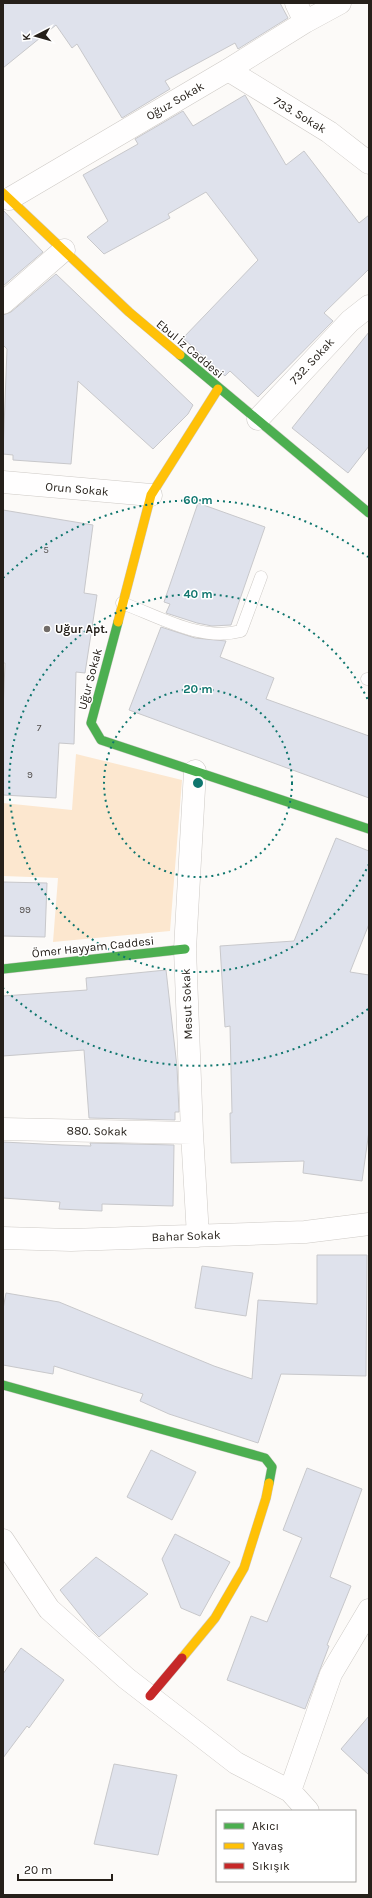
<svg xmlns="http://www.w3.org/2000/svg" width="372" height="1898" font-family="Karla,sans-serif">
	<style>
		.green { fill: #fce7cf }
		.building { fill: #dfe2ec; stroke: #c8c8cb }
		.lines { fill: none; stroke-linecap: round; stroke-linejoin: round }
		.lane-casing { stroke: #cecac6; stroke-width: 13 }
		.street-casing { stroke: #cecac6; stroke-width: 23 }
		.fast-casing { stroke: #cecac6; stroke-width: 10 }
		.slow-casing { stroke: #cecac6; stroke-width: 10 }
		.jam-casing { stroke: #cecac6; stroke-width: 10 }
		.lane { stroke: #fffefe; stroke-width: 12 }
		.street { stroke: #fffefe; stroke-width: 22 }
		.fast { stroke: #4caf50; stroke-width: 9 }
		.slow { stroke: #ffc107; stroke-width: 9 }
		.jam { stroke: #c62828; stroke-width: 9 }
		.ring { fill: none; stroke: #0f766e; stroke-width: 2; stroke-dasharray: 2 4 }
		.poi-dot { fill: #716c68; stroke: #fff; stroke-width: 1.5 }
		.labels { text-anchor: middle; stroke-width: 3; stroke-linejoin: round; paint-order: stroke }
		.number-label { font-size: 10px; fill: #54504e }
		.street-label { font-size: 12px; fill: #26201a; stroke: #fff }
		.poi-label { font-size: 12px; font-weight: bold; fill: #26201a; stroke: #fff; text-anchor: start }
		.centre { fill: #0f766e; stroke: #fff; stroke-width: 2 }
		.ring-label { font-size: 12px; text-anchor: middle; font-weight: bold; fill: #0f766e; stroke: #fff; stroke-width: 3; stroke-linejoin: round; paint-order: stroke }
	</style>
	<rect width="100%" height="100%" fill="#fcfaf8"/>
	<!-- green -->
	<path class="green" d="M 76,754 L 182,780 L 170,931 L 53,942 L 58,878 L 3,876 L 3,803 L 72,810 Z"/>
	<!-- building -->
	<path class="building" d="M 3,3 L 280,3 L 288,18 L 238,49 L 235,43 L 165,81 L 170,89 L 122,118 L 77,44 L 72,48 L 56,25 L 3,68 Z
		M 245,95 L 286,165 L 304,151 L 359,223 L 369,215 L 369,269 L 324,313 L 333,321 L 258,397 L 230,371 L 225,376 L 183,338 L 258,260 L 206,192 L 168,214 L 170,218 L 104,254 L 87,237 L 108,221 L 83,175 L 138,144 L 135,139 L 183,111 L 193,126 Z
		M 3,210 L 43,252 L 3,286 Z
		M 56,274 L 193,405 L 188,414 L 153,449 L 78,381 L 71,464 L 13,460 L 13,455 L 3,454 L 7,349 L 3,345 L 3,315 L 11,312 Z
		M 369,332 L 369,446 L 348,473 L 292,428 Z
		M 198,503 L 265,527 L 231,625 L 212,626 L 197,623 L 166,613 L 170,604 L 164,602 Z
		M 3,510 L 93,525 L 84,593 L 97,595 L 85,673 L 76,672 L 74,744 L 59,743 L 56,798 L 3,795 L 3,712 L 5,663 L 3,663 Z
		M 161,627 L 195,638 L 226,641 L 220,657 L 274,678 L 266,699 L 369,736 L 369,798 L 129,710 Z
		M 336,838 L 369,851 L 369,924 L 350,972 L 369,975 L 369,1131 L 362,1181 L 303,1173 L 304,1161 L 231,1163 L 230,1113 L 232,1113 L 230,1026 L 225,1027 L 220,946 L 294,941 Z
		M 3,882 L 47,883 L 45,937 L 3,936 Z
		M 166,970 L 177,1067 L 179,1112 L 175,1112 L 175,1120 L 89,1118 L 84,1050 L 3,1056 L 3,996 L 87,990 L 86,978 Z
		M 3,1142 L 62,1145 L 91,1146 L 90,1143 L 174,1145 L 173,1206 L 102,1204 L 102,1211 L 59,1209 L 60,1202 L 3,1198 Z
		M 317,1255 L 367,1255 L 366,1376 L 281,1374 L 258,1443 L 169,1414 L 140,1401 L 143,1394 L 54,1366 L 53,1374 L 3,1365 L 3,1309 L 6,1293 L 59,1302 L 214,1366 L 252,1379 L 258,1300 L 317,1304 Z
		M 202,1266 L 253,1273 L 246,1316 L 195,1308 Z
		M 151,1450 L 196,1472 L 172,1520 L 127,1497 Z
		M 307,1468 L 362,1489 L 330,1577 L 351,1586 L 327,1645 L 329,1646 L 305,1709 L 227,1680 L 251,1616 L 267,1622 L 302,1538 L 283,1530 Z
		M 175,1534 L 230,1562 L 200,1616 L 181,1608 L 162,1559 Z
		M 96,1557 L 148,1594 L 99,1637 L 92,1630 L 60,1590 Z
		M 21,1648 L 64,1680 L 29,1728 L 27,1726 L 3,1758 L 3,1674 Z
		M 369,1716 L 369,1775 L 341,1749 Z
		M 114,1764 L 177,1775 L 158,1855 L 94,1844 Z"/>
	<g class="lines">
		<!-- lane casing -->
		<g class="lane-casing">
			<path id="lane" d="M 122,603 C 160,617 201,642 241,631 L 261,577
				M 367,679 L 369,679"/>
		</g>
		<!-- street casing -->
		<g class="street-casing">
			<path id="street" d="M 296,3 L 305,22
				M 228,70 L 329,132 L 369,163
				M 9,199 L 228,70 L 305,22 L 340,3
				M 3,303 L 64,250
				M 258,419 L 350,321 L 369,306
				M 3,482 L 151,495
				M 195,771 L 185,949 L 192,1133 L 198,1236
				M 3,1129 L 192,1133
				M 3,1238 L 71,1240 L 305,1232 L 369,1224
				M 3,1540 L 49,1609 L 126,1678 L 236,1763 L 290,1791 L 308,1811
				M 290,1791 L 331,1674 L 369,1610"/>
		</g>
		<!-- fast casing -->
		<g class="fast-casing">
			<path id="fast" d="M 180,355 L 369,513
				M 118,622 L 91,723 L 101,740 L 369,829
				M 3,969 L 185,949
				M 3,1385 L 265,1458 L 272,1467 L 269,1483"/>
		</g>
		<!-- slow casing -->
		<g class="slow-casing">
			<path id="slow" d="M 3,193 L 129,312 L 180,355
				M 118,622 L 151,495 L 218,389
				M 182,1658 L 215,1618 L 244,1568 L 266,1498 L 269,1483"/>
		</g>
		<!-- jam casing -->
		<g class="jam-casing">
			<path id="jam" d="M 150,1696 L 182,1658"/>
		</g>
		<!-- lane -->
		<use href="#lane" class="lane"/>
		<!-- street -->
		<use href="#street" class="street"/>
		<!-- fast -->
		<use href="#fast" class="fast"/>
		<!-- slow -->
		<use href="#slow" class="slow"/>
		<!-- jam -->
		<use href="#jam" class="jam"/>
	</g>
	<!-- distance rings -->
	<g class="ring">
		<circle cx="198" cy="783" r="94"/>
		<path d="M369 864A189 189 0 1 1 369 702"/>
		<path d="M368 1009A283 283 0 0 1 3 988M3 578A283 283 0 0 1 368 557"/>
	</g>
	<!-- markers -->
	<circle class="poi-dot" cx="47" cy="629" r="4"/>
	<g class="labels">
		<!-- number labels -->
		<g class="number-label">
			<text x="46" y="553">5</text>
			<text x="39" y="731">7</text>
			<text x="30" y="778">9</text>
			<text x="25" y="913">99</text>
		</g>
		<!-- street labels -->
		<g class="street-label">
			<text transform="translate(175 101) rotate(-30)" y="4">Oğuz Sokak</text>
			<text transform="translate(300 115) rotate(31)" y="4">733. Sokak</text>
			<text transform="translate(190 349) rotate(40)" y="4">Ebul İz Caddesi</text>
			<text transform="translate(312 361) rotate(-47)" y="4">732. Sokak</text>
			<text transform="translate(77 489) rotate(5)" y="4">Orun Sokak</text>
			<text transform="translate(90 679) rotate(-75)" y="4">Uğur Sokak</text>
			<text transform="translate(93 947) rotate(-6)" y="4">Ömer Hayyam Caddesi</text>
			<text transform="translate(187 1004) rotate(-92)" y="4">Mesut Sokak</text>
			<text transform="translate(97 1131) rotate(1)" y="4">880. Sokak</text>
			<text transform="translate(186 1236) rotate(-2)" y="4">Bahar Sokak</text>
		</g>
		<!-- poi labels -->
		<g class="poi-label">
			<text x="55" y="633">Uğur Apt.</text>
		</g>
	</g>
	<circle cx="198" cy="783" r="6" class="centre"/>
	<g class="ring-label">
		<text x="198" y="504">60 m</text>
		<text x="198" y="598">40 m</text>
		<text x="198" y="693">20 m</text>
	</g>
	<!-- border -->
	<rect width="372" height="1898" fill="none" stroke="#26201a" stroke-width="8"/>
	<!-- legend -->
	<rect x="216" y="1810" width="140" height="72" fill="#ffffff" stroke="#a8a6a3"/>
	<rect x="224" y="1823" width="20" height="6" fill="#4caf50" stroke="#a8a6a3"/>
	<text x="252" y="1830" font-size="12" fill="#26201a">Akıcı</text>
	<rect x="224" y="1843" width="20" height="6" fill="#ffc107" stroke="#a8a6a3"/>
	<text x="252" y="1850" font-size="12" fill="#26201a">Yavaş</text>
	<rect x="224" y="1863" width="20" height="6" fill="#c62828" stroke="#a8a6a3"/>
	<text x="252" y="1870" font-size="12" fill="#26201a">Sıkışık</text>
	<!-- north arrow -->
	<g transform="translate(36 36) rotate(264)" stroke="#ffffff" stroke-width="3" paint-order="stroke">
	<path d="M0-3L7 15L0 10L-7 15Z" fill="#26201a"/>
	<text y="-6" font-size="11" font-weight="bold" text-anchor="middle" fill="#26201a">K</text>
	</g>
	<!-- scale -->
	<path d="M18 1874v6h94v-6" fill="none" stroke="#26201a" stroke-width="2"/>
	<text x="24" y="1874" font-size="12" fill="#26201a" stroke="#ffffff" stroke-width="3" paint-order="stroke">20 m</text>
</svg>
